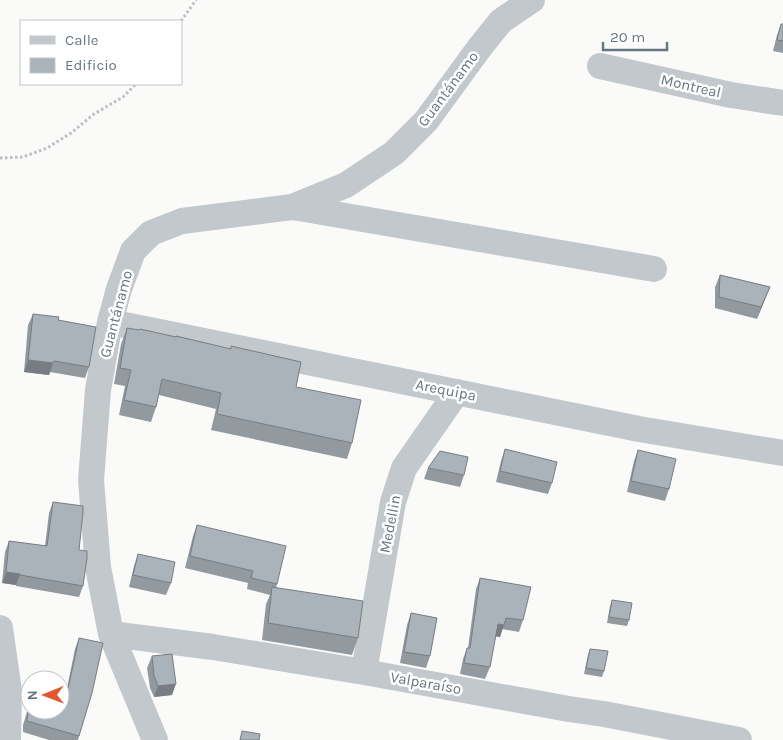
<svg xmlns="http://www.w3.org/2000/svg" width="783" height="740" font-family="Karla,sans-serif">
	<style>
		.lines { fill: none; stroke-linecap: round; stroke-linejoin: round }
		.path { stroke: #bbbfc2; stroke-width: 3; stroke-dasharray: 2.5 2.5; stroke-linecap: butt }
		.minor { stroke: #c3c8cc; stroke-width: 26 }
		.wall { fill: #929a9f }
		.shaded-wall { fill: #777d82 }
		.building { fill: #aab3b9; stroke: #777d82 }
		.labels { text-anchor: middle; stroke-width: 5; stroke-linejoin: round; paint-order: stroke }
		.street-label { font-size: 15px; fill: #657683; stroke: #fff }
	</style>
	<rect width="100%" height="100%" fill="#fafaf8"/>
	<g class="lines">
		<!-- path -->
		<path class="path" d="M 181,21 L 196,0
			M 0,158 L 23,157 L 47,148 L 71,133 L 94,114 L 123,97 L 136,84"/>
		<!-- minor -->
		<path class="minor" d="M 600,66 L 731,95 L 783,103
			M 293,207 L 654,269
			M 110,322 L 639,429 L 783,453
			M 0,628 L 9,691 L 8,740
			M 111,634 L 213,647 L 364,672 L 569,709 L 604,714 L 739,740
			M 364,672 L 393,502 L 404,468 L 457,392
			M 155,740 L 111,634 L 98,567 L 91,480 L 98,390 L 110,322 L 119,289 L 133,251 L 151,233 L 182,221 L 292,207 L 346,185 L 394,153 L 426,121 L 480,47 L 501,21 L 532,0"/>
	</g>
	<!-- wall -->
	<path class="wall" d="M 781,24 L 783,24 L 783,53 L 773,51 L 777,35 Z
		M 720,275 L 770,287 L 757,319 L 715,308 L 715,287 Z
		M 33,314 L 58,320 L 89,367 L 85,378 L 50,372 L 49,375 L 24,372 L 28,325 Z
		M 127,328 L 296,387 L 352,443 L 347,459 L 211,430 L 216,409 L 159,395 L 156,407 L 151,422 L 119,415 L 125,386 L 114,384 L 121,344 Z
		M 505,449 L 552,483 L 548,494 L 496,482 L 501,461 Z
		M 638,450 L 669,489 L 665,501 L 627,492 L 634,461 Z
		M 428,468 L 464,475 L 460,487 L 424,479 Z
		M 53,502 L 79,550 L 83,586 L 79,597 L 16,586 L 16,585 L 2,583 L 5,552 L 9,541 L 45,546 L 49,513 Z
		M 197,525 L 277,584 L 276,588 L 358,638 L 352,655 L 262,640 L 266,604 L 270,595 L 247,589 L 248,583 L 185,568 L 193,536 Z
		M 138,554 L 171,583 L 166,595 L 129,587 L 134,566 Z
		M 480,578 L 523,620 L 519,632 L 502,629 L 500,637 L 495,636 L 490,667 L 485,679 L 460,674 L 463,659 L 467,648 L 468,648 L 476,589 Z
		M 612,600 L 629,620 L 627,626 L 607,623 L 610,606 Z
		M 411,613 L 430,656 L 426,668 L 400,663 L 407,625 Z
		M 79,638 L 79,736 L 78,740 L 49,740 L 23,732 L 23,725 L 30,702 L 30,710 L 65,698 L 75,649 Z
		M 590,649 L 604,671 L 602,677 L 584,674 L 588,655 Z
		M 152,656 L 172,695 L 154,697 L 150,688 L 147,668 Z"/>
	<!-- shaded-wall -->
	<path class="shaded-wall" d="M 770,287 L 765,299 L 757,319 L 761,307 Z
		M 28,360 L 53,363 L 49,375 L 24,372 Z
		M 6,572 L 20,574 L 16,585 L 2,583 Z
		M 498,624 L 504,625 L 500,637 L 493,636 Z
		M 176,684 L 172,695 L 154,697 L 158,686 Z"/>
	<!-- building -->
	<path class="building" d="M 781,24 L 783,24 L 783,41 L 777,40 Z
		M 720,275 L 770,287 L 761,307 L 719,297 Z
		M 33,314 L 59,317 L 58,320 L 96,327 L 89,367 L 54,361 L 53,363 L 28,360 Z
		M 127,328 L 139,330 L 140,329 L 176,337 L 176,336 L 231,349 L 231,346 L 301,362 L 296,387 L 361,400 L 352,443 L 217,414 L 221,393 L 162,379 L 156,407 L 124,400 L 131,370 L 120,368 Z
		M 505,449 L 557,462 L 552,483 L 500,471 Z
		M 638,450 L 676,459 L 669,489 L 631,481 Z
		M 440,451 L 468,457 L 464,475 L 428,468 Z
		M 53,502 L 83,506 L 83,512 L 79,550 L 87,551 L 87,558 L 83,586 L 20,575 L 20,574 L 6,572 L 9,541 L 47,546 Z
		M 197,525 L 286,546 L 277,584 L 251,578 L 253,571 L 190,556 Z
		M 138,554 L 175,562 L 171,583 L 133,575 Z
		M 480,578 L 531,587 L 523,620 L 506,618 L 504,625 L 498,624 L 490,667 L 464,663 L 467,648 L 470,648 Z
		M 272,587 L 363,601 L 358,638 L 268,623 Z
		M 612,600 L 632,603 L 629,620 L 609,617 Z
		M 411,613 L 437,618 L 430,656 L 404,652 Z
		M 79,638 L 103,643 L 92,693 L 79,736 L 27,721 L 28,713 L 30,705 L 30,710 L 60,710 L 60,696 L 66,698 Z
		M 590,649 L 608,651 L 604,671 L 586,668 Z
		M 172,654 L 176,684 L 158,686 L 154,676 L 152,656 Z
		M 242,731 L 260,734 L 259,740 L 240,740 Z"/>
	<g class="labels">
		<!-- street labels -->
		<g class="street-label">
			<text transform="translate(691 86) rotate(13)" y="5">Montreal</text>
			<text transform="translate(448 89) rotate(-53)" y="5">Guantánamo</text>
			<text transform="translate(116 314) rotate(-75)" y="5">Guantánamo</text>
			<text transform="translate(446 390) rotate(11)" y="5">Arequipa</text>
			<text transform="translate(390 524) rotate(-79)" y="5">Medellin</text>
			<text transform="translate(426 683) rotate(10)" y="5">Valparaíso</text>
		</g>
	</g>
	<!-- legend -->
	<rect x="20" y="20" width="162" height="65" fill="#ffffff" stroke="#c1c8cd"/>
	<rect x="30" y="36" width="25" height="8" fill="#c3c8cc" stroke="#c1c8cd"/>
	<text x="65" y="45" font-size="15" fill="#657683">Calle</text>
	<rect x="30" y="58" width="25" height="15" fill="#aab3b9" stroke="#c1c8cd"/>
	<text x="65" y="70" font-size="15" fill="#657683">Edificio</text>
	<!-- north arrow -->
	<g transform="translate(45 695) rotate(269)"><circle r="24" fill="#ffffff" stroke="#c1c8cd"/>
	<path d="M0-4L9 19L0 12L-9 19Z" fill="#e4572e"/>
	<text y="-8" font-size="14" font-weight="bold" text-anchor="middle" fill="#657683">N</text>
	</g>
	<!-- scale -->
	<path d="M603 42v8h64v-8" fill="none" stroke="#657683" stroke-width="2.5"/>
	<text x="610" y="42" font-size="15" fill="#657683" stroke="#ffffff" stroke-width="4" paint-order="stroke">20 m</text>
</svg>
